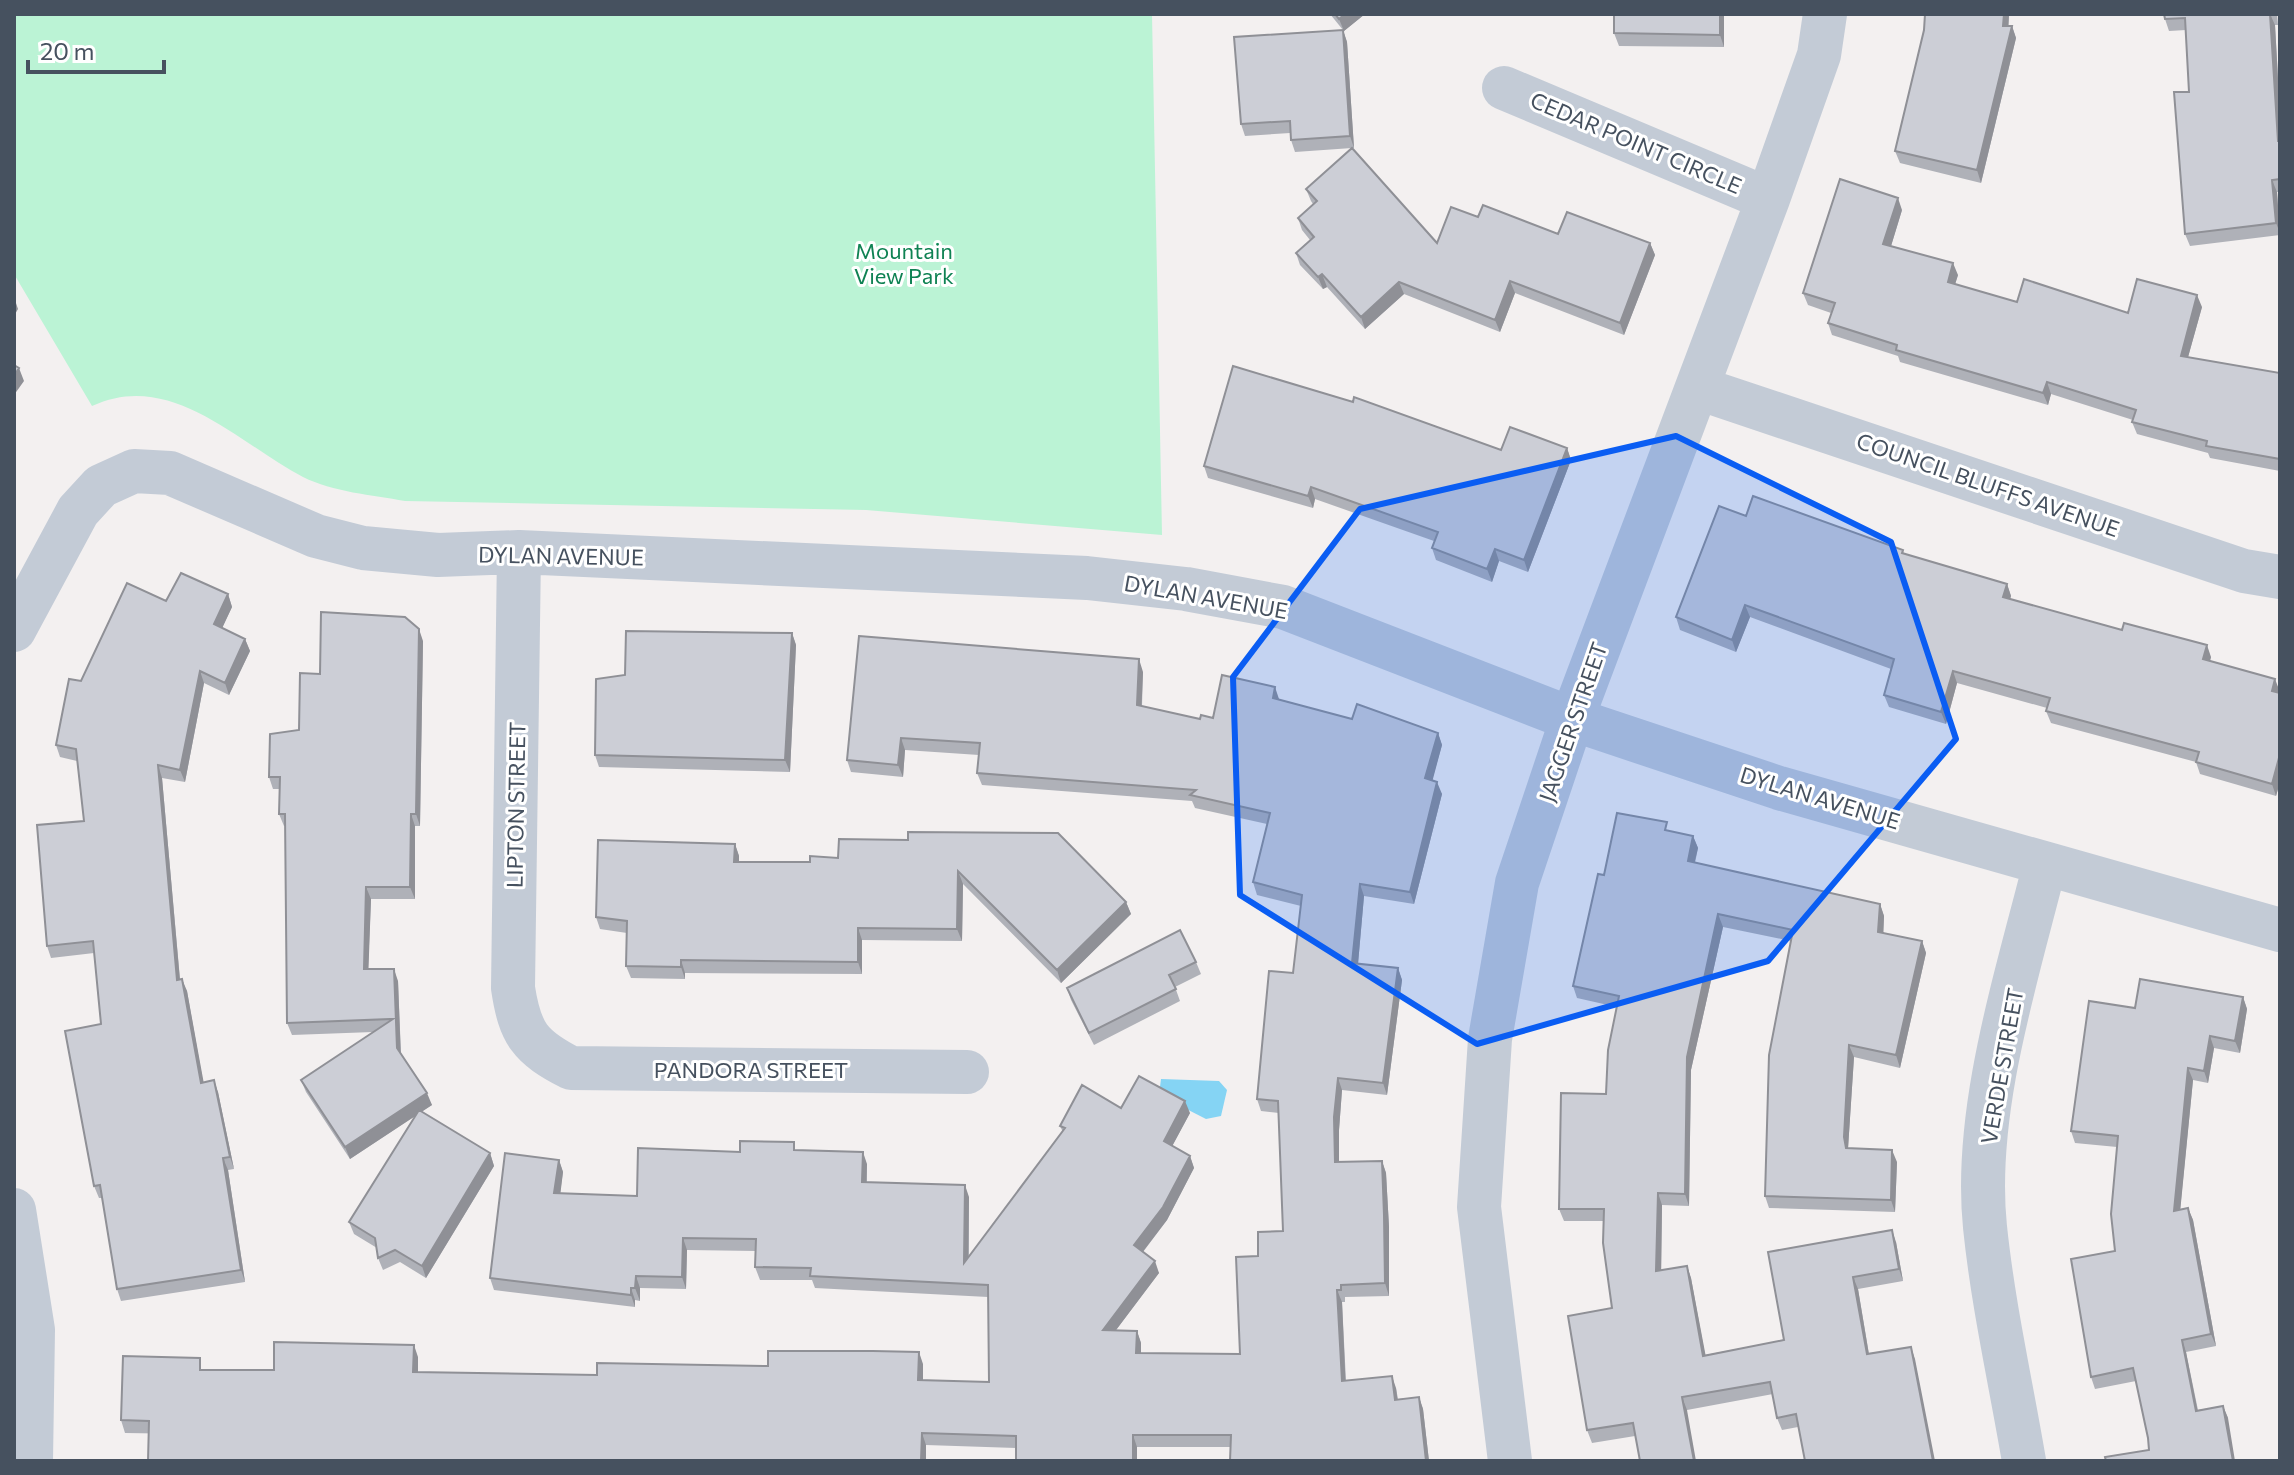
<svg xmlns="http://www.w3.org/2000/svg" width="2294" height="1475" font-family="Commissioner,sans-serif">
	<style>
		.green { fill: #bbf3d5 }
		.water { fill: #85d4f4 }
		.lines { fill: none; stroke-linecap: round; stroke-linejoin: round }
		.minor { stroke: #c3cbd6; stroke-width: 44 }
		.wall { fill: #afb1b8 }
		.shaded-wall { fill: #8f9096 }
		.building { fill: #ccced6; stroke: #8f9096; stroke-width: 2 }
		.marked { fill: #0a5df3; fill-opacity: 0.2; stroke: #0a5df3; stroke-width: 6; stroke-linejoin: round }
		.labels { text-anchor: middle; stroke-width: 6; stroke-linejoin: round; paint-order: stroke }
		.street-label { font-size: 22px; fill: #46515f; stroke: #fff }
		.park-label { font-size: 22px; fill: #0f8253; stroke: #fff }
	</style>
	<rect width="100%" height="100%" fill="#f3f0f0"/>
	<!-- green -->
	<path class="green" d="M 14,14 L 1152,14 L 1162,535 L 866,510 L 405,501 C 372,495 333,492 303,477 C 238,443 171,369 92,406 L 14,274 Z"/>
	<!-- water -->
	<path class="water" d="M 1161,1079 L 1219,1081 L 1227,1090 L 1221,1116 L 1206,1119 L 1159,1095 Z"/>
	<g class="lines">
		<!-- minor -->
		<path class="minor" d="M 1504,88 L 1768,199
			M 1698,388 L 2244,571 L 2280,577
			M 519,552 L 513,988 C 520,1034 530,1047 571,1068 L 967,1072
			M 14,630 L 78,511 L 101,486 L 134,471 L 170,473 L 316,536 L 363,548 L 438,555 L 519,552 L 1087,578 L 1186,589 L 1283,607 L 1572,719 L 1779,788 L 2280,930
			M 14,1210 L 33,1330 L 31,1461
			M 1510,1461 L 1479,1207 L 1490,1039 L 1517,883 L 1572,719 L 1768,199 L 1819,55 L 1825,14
			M 2024,1461 C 2011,1384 1993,1305 1985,1227 C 1973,1111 2017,976 2045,864"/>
	</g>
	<!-- wall -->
	<path class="wall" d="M 1330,14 L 1365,14 L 1344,31 L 1343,30 L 1347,42 L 1354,148 L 1352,148 L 1437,243 L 1478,217 L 1558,234 L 1650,243 L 1655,255 L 1624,335 L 1515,293 L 1500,332 L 1404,294 L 1365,329 L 1327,287 L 1323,289 L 1300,265 L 1296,253 L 1310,240 L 1302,230 L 1298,218 L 1313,204 L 1311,201 L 1306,189 L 1352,148 L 1295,152 L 1291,140 L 1290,133 L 1245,136 L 1241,124 L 1343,30 Z
		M 1724,14 L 1724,47 L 1619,46 L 1614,33 Z
		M 1925,14 L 2009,14 L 2008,26 L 2012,26 L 2016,38 L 1981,183 L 1900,163 L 1895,151 L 1924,30 Z
		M 2164,14 L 2277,14 L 2278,25 L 2275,25 L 2280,114 L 2280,192 L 2277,192 L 2280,235 L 2190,246 L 2185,234 L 2189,92 L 2186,30 L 2169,31 L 2165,19 Z
		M 1902,210 L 1891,246 L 1958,275 L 1955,284 L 2017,302 L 2128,313 L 2202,307 L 2188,357 L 2280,373 L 2280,471 L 2210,458 L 2208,453 L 2137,434 L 2132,422 L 2133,420 L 2051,394 L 2048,405 L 1900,362 L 1898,356 L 1832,335 L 1828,323 L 1831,313 L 1808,305 L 1803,293 Z
		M 1567,448 L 1571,460 L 1528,572 L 1499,561 L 1492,582 L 1436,560 L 1432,548 L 1434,541 L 1315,499 L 1313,508 L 1208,478 L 1204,466 L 1501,450 Z
		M 1746,516 L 1903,550 L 1904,554 L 2007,584 L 2011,596 L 2010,599 L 2211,657 L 2210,661 L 2280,692 L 2280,782 L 2276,796 L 2200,774 L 2196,762 L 2051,723 L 2046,711 L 2047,708 L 1957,683 L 1946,724 L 1889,707 L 1884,695 L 1891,669 L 1750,617 L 1736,652 L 1680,630 L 1676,617 Z
		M 228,594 L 232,607 L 222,628 L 245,639 L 250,651 L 229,695 L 204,683 L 185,782 L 162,778 L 180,979 L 187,991 L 203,1082 L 218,1092 L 234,1169 L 228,1170 L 245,1282 L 121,1301 L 117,1289 L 102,1198 L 99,1198 L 94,1186 L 101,1024 L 94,953 L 51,958 L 47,946 L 84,821 L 77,761 L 60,757 L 56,745 L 81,681 Z
		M 792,633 L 796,645 L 790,772 L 599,767 L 595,755 L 625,675 Z
		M 859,636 L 1143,672 L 1142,706 L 1200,719 L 1213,718 L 1279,700 L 1352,719 L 1438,733 L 1442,745 L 1432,780 L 1442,794 L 1414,904 L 1364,896 L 1358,964 L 1398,968 L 1402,980 L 1387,1095 L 1342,1090 L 1339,1130 L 1339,1162 L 1382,1161 L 1386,1173 L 1389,1227 L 1389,1296 L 1345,1297 L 1345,1302 L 1342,1302 L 1346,1381 L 1396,1388 L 1398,1399 L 1419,1397 L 1423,1409 L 1429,1461 L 1230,1461 L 1231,1447 L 1137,1447 L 1137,1461 L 1016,1461 L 1016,1448 L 926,1445 L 125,1433 L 121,1420 L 204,1370 L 274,1370 L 418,1357 L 418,1372 L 597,1375 L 768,1366 L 923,1364 L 923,1380 L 989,1382 L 988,1297 L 815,1288 L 812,1280 L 760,1280 L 755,1267 L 756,1251 L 687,1250 L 686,1289 L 640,1288 L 640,1301 L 635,1300 L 635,1307 L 494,1290 L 490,1278 L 559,1160 L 563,1172 L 560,1193 L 637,1196 L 740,1152 L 797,1150 L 867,1164 L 867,1182 L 969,1197 L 969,1257 L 1063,1132 L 1060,1126 L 1121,1108 L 1190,1113 L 1172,1146 L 1190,1156 L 1194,1168 L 1167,1220 L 1143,1252 L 1159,1273 L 1116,1330 L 1137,1331 L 1141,1343 L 1141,1353 L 1240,1354 L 1258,1256 L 1283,1231 L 1279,1113 L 1261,1111 L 1257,1099 L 1293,973 L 1301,906 L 1257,895 L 1253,882 L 1267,824 L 1195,808 L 1192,801 L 982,785 L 977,773 L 979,755 L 905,750 L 903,777 L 851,772 L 847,760 Z
		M 423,641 L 420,826 L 415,826 L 415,899 L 371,899 L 368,969 L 398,981 L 401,1054 L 432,1105 L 421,1112 L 490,1153 L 494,1166 L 426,1278 L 400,1262 L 383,1270 L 378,1258 L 377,1248 L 354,1234 L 349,1222 L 415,1116 L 350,1159 L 306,1092 L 301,1080 L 373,1032 L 292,1035 L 287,1023 L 285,826 L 284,826 L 279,814 L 280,789 L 273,789 L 269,777 L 299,730 L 320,674 Z
		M 1670,831 L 1693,836 L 1698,848 L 1695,863 L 1880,904 L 1884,916 L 1883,933 L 1922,941 L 1926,953 L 1900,1068 L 1854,1057 L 1848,1148 L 1897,1162 L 1895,1212 L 1769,1208 L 1765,1196 L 1791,941 L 1723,927 L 1691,1070 L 1689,1206 L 1662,1205 L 1661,1270 L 1687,1266 L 1691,1278 L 1705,1355 L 1784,1340 L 1768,1252 L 1896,1242 L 1903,1281 L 1858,1289 L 1869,1354 L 1915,1359 L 1798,1427 L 1782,1430 L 1777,1418 L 1773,1394 L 1687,1410 L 1635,1436 L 1592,1443 L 1587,1430 L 1612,1308 L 1604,1221 L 1564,1221 L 1559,1209 L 1606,1094 L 1617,1007 L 1577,998 L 1573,986 L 1604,875 Z
		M 839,839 L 1126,902 L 1131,914 L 1061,983 L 963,884 L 962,941 L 862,940 L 862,974 L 685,973 L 685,979 L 631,978 L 626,966 L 627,933 L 600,929 L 596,917 L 735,844 L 739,856 L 739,862 L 810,862 L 838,858 Z
		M 1196,962 L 1201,974 L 1175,987 L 1180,1001 L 1094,1045 L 1071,1000 L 1067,988 Z
		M 2243,997 L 2247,1009 L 2240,1053 L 2214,1048 L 2208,1083 L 2193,1080 L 2180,1210 L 2188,1208 L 2193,1220 L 2216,1346 L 2186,1352 L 2198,1410 L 2223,1406 L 2228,1418 L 2149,1450 L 2148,1438 L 2136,1381 L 2095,1389 L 2091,1377 L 2115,1251 L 2117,1147 L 2075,1143 L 2071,1131 L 2135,1008 Z"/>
	<!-- shaded-wall -->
	<path class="shaded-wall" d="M 1345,14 L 1365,14 L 1344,31 L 1339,19 Z
		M 1720,14 L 1724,14 L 1724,47 L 1720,35 Z
		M 2004,14 L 2009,14 L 2008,38 L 2003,26 Z
		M 2270,14 L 2275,25 L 2280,114 L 2280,147 L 2278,141 Z
		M 2012,26 L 2016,38 L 1981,183 L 1977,170 Z
		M 1343,30 L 1347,42 L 1354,148 L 1350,136 Z
		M 2272,180 L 2277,192 L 2280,233 L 2276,223 Z
		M 1898,198 L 1902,210 L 1888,256 L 1883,244 Z
		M 1650,243 L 1655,255 L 1624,335 L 1620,323 Z
		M 1953,263 L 1958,275 L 1952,294 L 1948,282 Z
		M 1322,274 L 1327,287 L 1323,289 L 1318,277 Z
		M 1510,281 L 1515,293 L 1500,332 L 1495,320 Z
		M 1399,282 L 1404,294 L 1365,329 L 1361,317 Z
		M 2197,295 L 2202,307 L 2185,368 L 2181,356 Z
		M 14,297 L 18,309 L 14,316 Z
		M 19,368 L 24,381 L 14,395 L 14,376 Z
		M 2047,382 L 2051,394 L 2048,405 L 2043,393 Z
		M 1567,448 L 1571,460 L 1528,572 L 1524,560 Z
		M 1311,487 L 1315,499 L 1313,508 L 1308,496 Z
		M 1495,549 L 1499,561 L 1492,582 L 1487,569 Z
		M 2007,584 L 2011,596 L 2007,609 L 2003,597 Z
		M 228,594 L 232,607 L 218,637 L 214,624 Z
		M 1745,605 L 1750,617 L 1736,652 L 1732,640 Z
		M 419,629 L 423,641 L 420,826 L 416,814 Z
		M 792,633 L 796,645 L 790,772 L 785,760 Z
		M 245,639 L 250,651 L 229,695 L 225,683 Z
		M 2207,645 L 2211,657 L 2207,671 L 2203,659 Z
		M 1139,659 L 1143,672 L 1141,718 L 1137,705 Z
		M 200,671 L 204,683 L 185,782 L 180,770 Z
		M 1953,671 L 1957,683 L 1946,724 L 1941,712 Z
		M 2275,679 L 2280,692 L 2276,703 L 2272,691 Z
		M 1275,687 L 1279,699 L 1277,710 L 1273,698 Z
		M 1438,733 L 1442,745 L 1430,790 L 1425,778 Z
		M 901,738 L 905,750 L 903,777 L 898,765 Z
		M 2280,754 L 2280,782 L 2276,796 L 2272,784 Z
		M 158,765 L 162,778 L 181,992 L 177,980 Z
		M 1437,782 L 1442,794 L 1414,904 L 1410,892 Z
		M 411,814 L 415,826 L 415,899 L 410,887 Z
		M 1693,836 L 1698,848 L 1692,873 L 1688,861 Z
		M 735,844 L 739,856 L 739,874 L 734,862 Z
		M 958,871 L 963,884 L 962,941 L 957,929 Z
		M 1360,884 L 1364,896 L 1357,975 L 1352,963 Z
		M 366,887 L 371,899 L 368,982 L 364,969 Z
		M 1126,902 L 1131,914 L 1061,983 L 1057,970 Z
		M 1880,904 L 1884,916 L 1883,944 L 1878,932 Z
		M 1718,914 L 1723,927 L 1691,1070 L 1689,1206 L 1685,1194 L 1687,1057 Z
		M 858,928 L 862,940 L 862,974 L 858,962 Z
		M 1922,941 L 1926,953 L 1900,1068 L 1896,1055 Z
		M 681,960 L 685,973 L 685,979 L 681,967 Z
		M 1398,968 L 1402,980 L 1387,1095 L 1383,1083 Z
		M 394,969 L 398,981 L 401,1060 L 397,1048 Z
		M 182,979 L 187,991 L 206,1095 L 201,1083 Z
		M 2243,997 L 2247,1009 L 2240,1053 L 2235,1041 Z
		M 2210,1036 L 2214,1048 L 2208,1083 L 2204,1071 Z
		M 1849,1045 L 1854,1057 L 1848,1149 L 1846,1148 L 1844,1137 Z
		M 2188,1068 L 2193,1080 L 2179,1223 L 2174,1211 Z
		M 1338,1078 L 1342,1090 L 1339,1130 L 1339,1174 L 1335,1162 L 1334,1117 Z
		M 214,1080 L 218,1092 L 234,1169 L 230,1157 Z
		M 427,1093 L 432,1105 L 350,1159 L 345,1147 Z
		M 1185,1101 L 1190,1113 L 1168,1154 L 1164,1141 Z
		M 1892,1150 L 1897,1162 L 1895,1212 L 1891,1200 Z
		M 863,1152 L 867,1164 L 866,1194 L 862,1182 Z
		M 490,1153 L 494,1166 L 426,1278 L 422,1266 Z
		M 1190,1156 L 1194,1168 L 1167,1220 L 1138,1258 L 1134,1245 Z
		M 223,1158 L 228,1170 L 245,1282 L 241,1270 Z
		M 559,1160 L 563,1172 L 559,1205 L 554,1193 Z
		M 1382,1161 L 1386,1173 L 1389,1227 L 1389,1296 L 1385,1283 Z
		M 965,1185 L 969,1197 L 968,1275 L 964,1263 Z
		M 1658,1193 L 1662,1205 L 1661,1283 L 1656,1271 Z
		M 2188,1208 L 2193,1220 L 2216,1346 L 2211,1334 Z
		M 1892,1230 L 1896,1242 L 1903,1281 L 1899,1269 Z
		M 683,1238 L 687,1250 L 686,1289 L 682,1277 Z
		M 1155,1261 L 1159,1273 L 1107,1342 L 1103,1330 Z
		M 1687,1266 L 1691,1278 L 1708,1368 L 1703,1356 Z
		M 636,1276 L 640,1288 L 640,1301 L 635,1288 Z
		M 1853,1277 L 1858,1289 L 1871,1367 L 1867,1354 Z
		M 631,1288 L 635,1300 L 635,1307 L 631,1295 Z
		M 1337,1290 L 1342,1302 L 1346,1393 L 1342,1381 Z
		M 1137,1331 L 1141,1343 L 1141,1365 L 1136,1353 Z
		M 2182,1340 L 2186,1352 L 2200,1423 L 2196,1411 Z
		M 414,1345 L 418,1357 L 418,1384 L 413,1372 Z
		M 1911,1347 L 1915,1359 L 1935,1461 L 1933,1461 Z
		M 919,1352 L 923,1364 L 923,1392 L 918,1380 Z
		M 1392,1376 L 1396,1388 L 1399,1412 L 1395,1400 Z
		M 1419,1397 L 1423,1409 L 1429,1461 L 1426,1461 Z
		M 1682,1397 L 1687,1410 L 1696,1461 L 1694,1461 Z
		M 2223,1406 L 2228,1418 L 2235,1461 L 2233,1461 Z
		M 922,1433 L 926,1445 L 926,1461 L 921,1461 Z
		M 1133,1435 L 1137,1447 L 1137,1461 L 1133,1461 Z"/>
	<!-- building -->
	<path class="building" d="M 1335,14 L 1345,14 L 1339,19 Z
		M 1614,14 L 1720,14 L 1720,35 L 1614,33 Z
		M 1925,14 L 2004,14 L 2003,26 L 2012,26 L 1977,170 L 1895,151 L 1924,30 Z
		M 2164,14 L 2270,14 L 2278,141 L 2280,141 L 2280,179 L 2272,180 L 2276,223 L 2185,234 L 2174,92 L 2189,92 L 2185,18 L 2165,19 Z
		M 1343,30 L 1350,136 L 1291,140 L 1290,121 L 1241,124 L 1234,37 Z
		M 1352,148 L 1437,243 L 1451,207 L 1478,217 L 1483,205 L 1558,234 L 1567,212 L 1650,243 L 1620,323 L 1510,281 L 1495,320 L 1399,282 L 1361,317 L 1322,274 L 1318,277 L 1296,253 L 1314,237 L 1298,218 L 1317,201 L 1306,189 Z
		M 1840,179 L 1898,198 L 1883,244 L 1953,263 L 1948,282 L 2017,302 L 2024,279 L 2128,313 L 2137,279 L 2197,295 L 2181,356 L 2280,373 L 2280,459 L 2206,446 L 2207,441 L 2132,422 L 2136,410 L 2047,382 L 2043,393 L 1896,350 L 1897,345 L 1828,323 L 1835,303 L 1803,293 Z
		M 14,365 L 19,368 L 14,376 Z
		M 1233,366 L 1353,402 L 1354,397 L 1501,450 L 1510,427 L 1567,448 L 1524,560 L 1495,549 L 1487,569 L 1432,548 L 1438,532 L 1311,487 L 1308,496 L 1204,466 Z
		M 1753,496 L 1903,550 L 1902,553 L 2007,584 L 2003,597 L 2122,630 L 2124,623 L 2207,645 L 2203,659 L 2275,679 L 2272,691 L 2280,693 L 2280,754 L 2272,784 L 2196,762 L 2199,752 L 2046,711 L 2050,698 L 1953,671 L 1941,712 L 1884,695 L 1894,659 L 1745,605 L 1732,640 L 1676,617 L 1719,506 L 1746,516 Z
		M 181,573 L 228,594 L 214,624 L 245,639 L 225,683 L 200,671 L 180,770 L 158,765 L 177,980 L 182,979 L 201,1083 L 214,1080 L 230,1157 L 223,1158 L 241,1270 L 117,1289 L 100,1185 L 94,1186 L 65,1031 L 101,1024 L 93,941 L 47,946 L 37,825 L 84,821 L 76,749 L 56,745 L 69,679 L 81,681 L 127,583 L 166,601 Z
		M 321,612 L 405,617 L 419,629 L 416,814 L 411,814 L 410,887 L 366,887 L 364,969 L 394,969 L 397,1048 L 427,1093 L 345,1147 L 301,1080 L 393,1019 L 287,1023 L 285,814 L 279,814 L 280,777 L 269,777 L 270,734 L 299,730 L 300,673 L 320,674 Z
		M 626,631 L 792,633 L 785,760 L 595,755 L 596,679 L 625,675 Z
		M 859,636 L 1139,659 L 1137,705 L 1200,719 L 1201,715 L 1213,718 L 1222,675 L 1275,687 L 1273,698 L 1352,719 L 1357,704 L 1438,733 L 1425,778 L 1437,782 L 1410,892 L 1360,884 L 1352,963 L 1398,968 L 1383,1083 L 1338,1078 L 1334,1117 L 1335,1162 L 1382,1161 L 1384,1215 L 1385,1283 L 1341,1285 L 1341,1290 L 1337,1290 L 1342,1381 L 1392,1376 L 1395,1400 L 1419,1397 L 1426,1461 L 1230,1461 L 1231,1435 L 1133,1435 L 1133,1461 L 1016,1461 L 1016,1436 L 922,1433 L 921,1461 L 148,1461 L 149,1421 L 121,1420 L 123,1356 L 200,1358 L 200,1370 L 274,1370 L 274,1342 L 414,1345 L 413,1372 L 597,1375 L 597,1363 L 768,1366 L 768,1351 L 873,1351 L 919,1352 L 918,1380 L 989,1382 L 988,1285 L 810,1276 L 811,1268 L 755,1267 L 756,1239 L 683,1238 L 682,1277 L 636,1276 L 635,1288 L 631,1288 L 631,1295 L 490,1278 L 505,1153 L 559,1160 L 554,1193 L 637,1196 L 638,1148 L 740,1152 L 740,1141 L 794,1142 L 794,1150 L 863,1152 L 862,1182 L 965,1185 L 964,1263 L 1065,1128 L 1060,1126 L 1082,1085 L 1121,1108 L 1139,1076 L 1185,1101 L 1164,1141 L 1190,1156 L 1163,1207 L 1134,1245 L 1155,1261 L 1103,1330 L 1137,1331 L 1136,1353 L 1240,1354 L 1236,1257 L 1258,1256 L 1258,1232 L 1283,1231 L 1278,1101 L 1257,1099 L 1269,971 L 1293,973 L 1302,895 L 1253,882 L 1270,813 L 1190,795 L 1196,790 L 977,773 L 980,743 L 901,738 L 898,765 L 847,760 Z
		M 1617,813 L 1667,822 L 1665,830 L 1693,836 L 1688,861 L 1880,904 L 1878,932 L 1922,941 L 1896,1055 L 1849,1045 L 1844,1137 L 1846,1148 L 1892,1150 L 1891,1200 L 1765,1196 L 1769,1055 L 1793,930 L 1718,914 L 1687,1057 L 1685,1194 L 1658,1193 L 1656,1271 L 1687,1266 L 1703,1356 L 1784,1340 L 1768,1252 L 1892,1230 L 1899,1269 L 1853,1277 L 1867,1354 L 1911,1347 L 1933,1461 L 1805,1461 L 1796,1414 L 1777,1418 L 1770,1382 L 1682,1397 L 1694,1461 L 1640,1461 L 1633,1423 L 1587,1430 L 1568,1316 L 1612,1308 L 1603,1243 L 1604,1209 L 1559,1209 L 1561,1093 L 1606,1094 L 1608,1050 L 1619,996 L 1573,986 L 1598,874 L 1604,875 Z
		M 908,832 L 1058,833 L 1126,902 L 1057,970 L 958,871 L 957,929 L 858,928 L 858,962 L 681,960 L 681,967 L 626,966 L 627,921 L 596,917 L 598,840 L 735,844 L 734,862 L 810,862 L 810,856 L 838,858 L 839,839 L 908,840 Z
		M 1180,930 L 1196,962 L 1169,975 L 1176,989 L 1089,1033 L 1067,988 Z
		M 2140,979 L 2243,997 L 2235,1041 L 2210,1036 L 2204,1071 L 2188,1068 L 2174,1211 L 2188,1208 L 2211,1334 L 2182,1340 L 2196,1411 L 2223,1406 L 2233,1461 L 2106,1461 L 2105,1457 L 2149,1450 L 2148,1438 L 2133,1368 L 2091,1377 L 2071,1259 L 2115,1251 L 2111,1214 L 2118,1136 L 2071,1131 L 2089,1001 L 2135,1008 Z
		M 419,1110 L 490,1153 L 422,1266 L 395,1250 L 378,1258 L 375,1238 L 349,1222 Z"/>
	<!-- marked area -->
	<path class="marked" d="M 1676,436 L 1891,542 L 1956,739 L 1768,961 L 1477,1044 L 1240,895 L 1233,677 L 1360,509 Z"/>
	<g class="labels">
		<!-- street labels -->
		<g class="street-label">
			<text transform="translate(1636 143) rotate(23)" y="8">CEDAR POINT CIRCLE</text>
			<text transform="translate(1988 485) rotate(19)" y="8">COUNCIL BLUFFS AVENUE</text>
			<text transform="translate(561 556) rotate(1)" y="8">DYLAN AVENUE</text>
			<text transform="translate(1206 597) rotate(10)" y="8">DYLAN AVENUE</text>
			<text transform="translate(1573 722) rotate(-71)" y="8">JAGGER STREET</text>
			<text transform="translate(1820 798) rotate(17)" y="8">DYLAN AVENUE</text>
			<text transform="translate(516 805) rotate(-89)" y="8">LIPTON STREET</text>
			<text transform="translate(2002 1066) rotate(-80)" y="8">VERDE STREET</text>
			<text x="751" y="1078">PANDORA STREET</text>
		</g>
		<!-- park labels -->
		<g class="park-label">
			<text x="904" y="259">Mountain<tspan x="904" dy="25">View Park</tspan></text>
		</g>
	</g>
	<!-- border -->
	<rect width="2294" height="1475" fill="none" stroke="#46515f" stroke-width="32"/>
	<!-- scale -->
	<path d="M28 60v12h136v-12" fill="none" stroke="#46515f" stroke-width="4"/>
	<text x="40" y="60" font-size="24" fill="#46515f" stroke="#ffffff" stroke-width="6" paint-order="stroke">20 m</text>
</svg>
